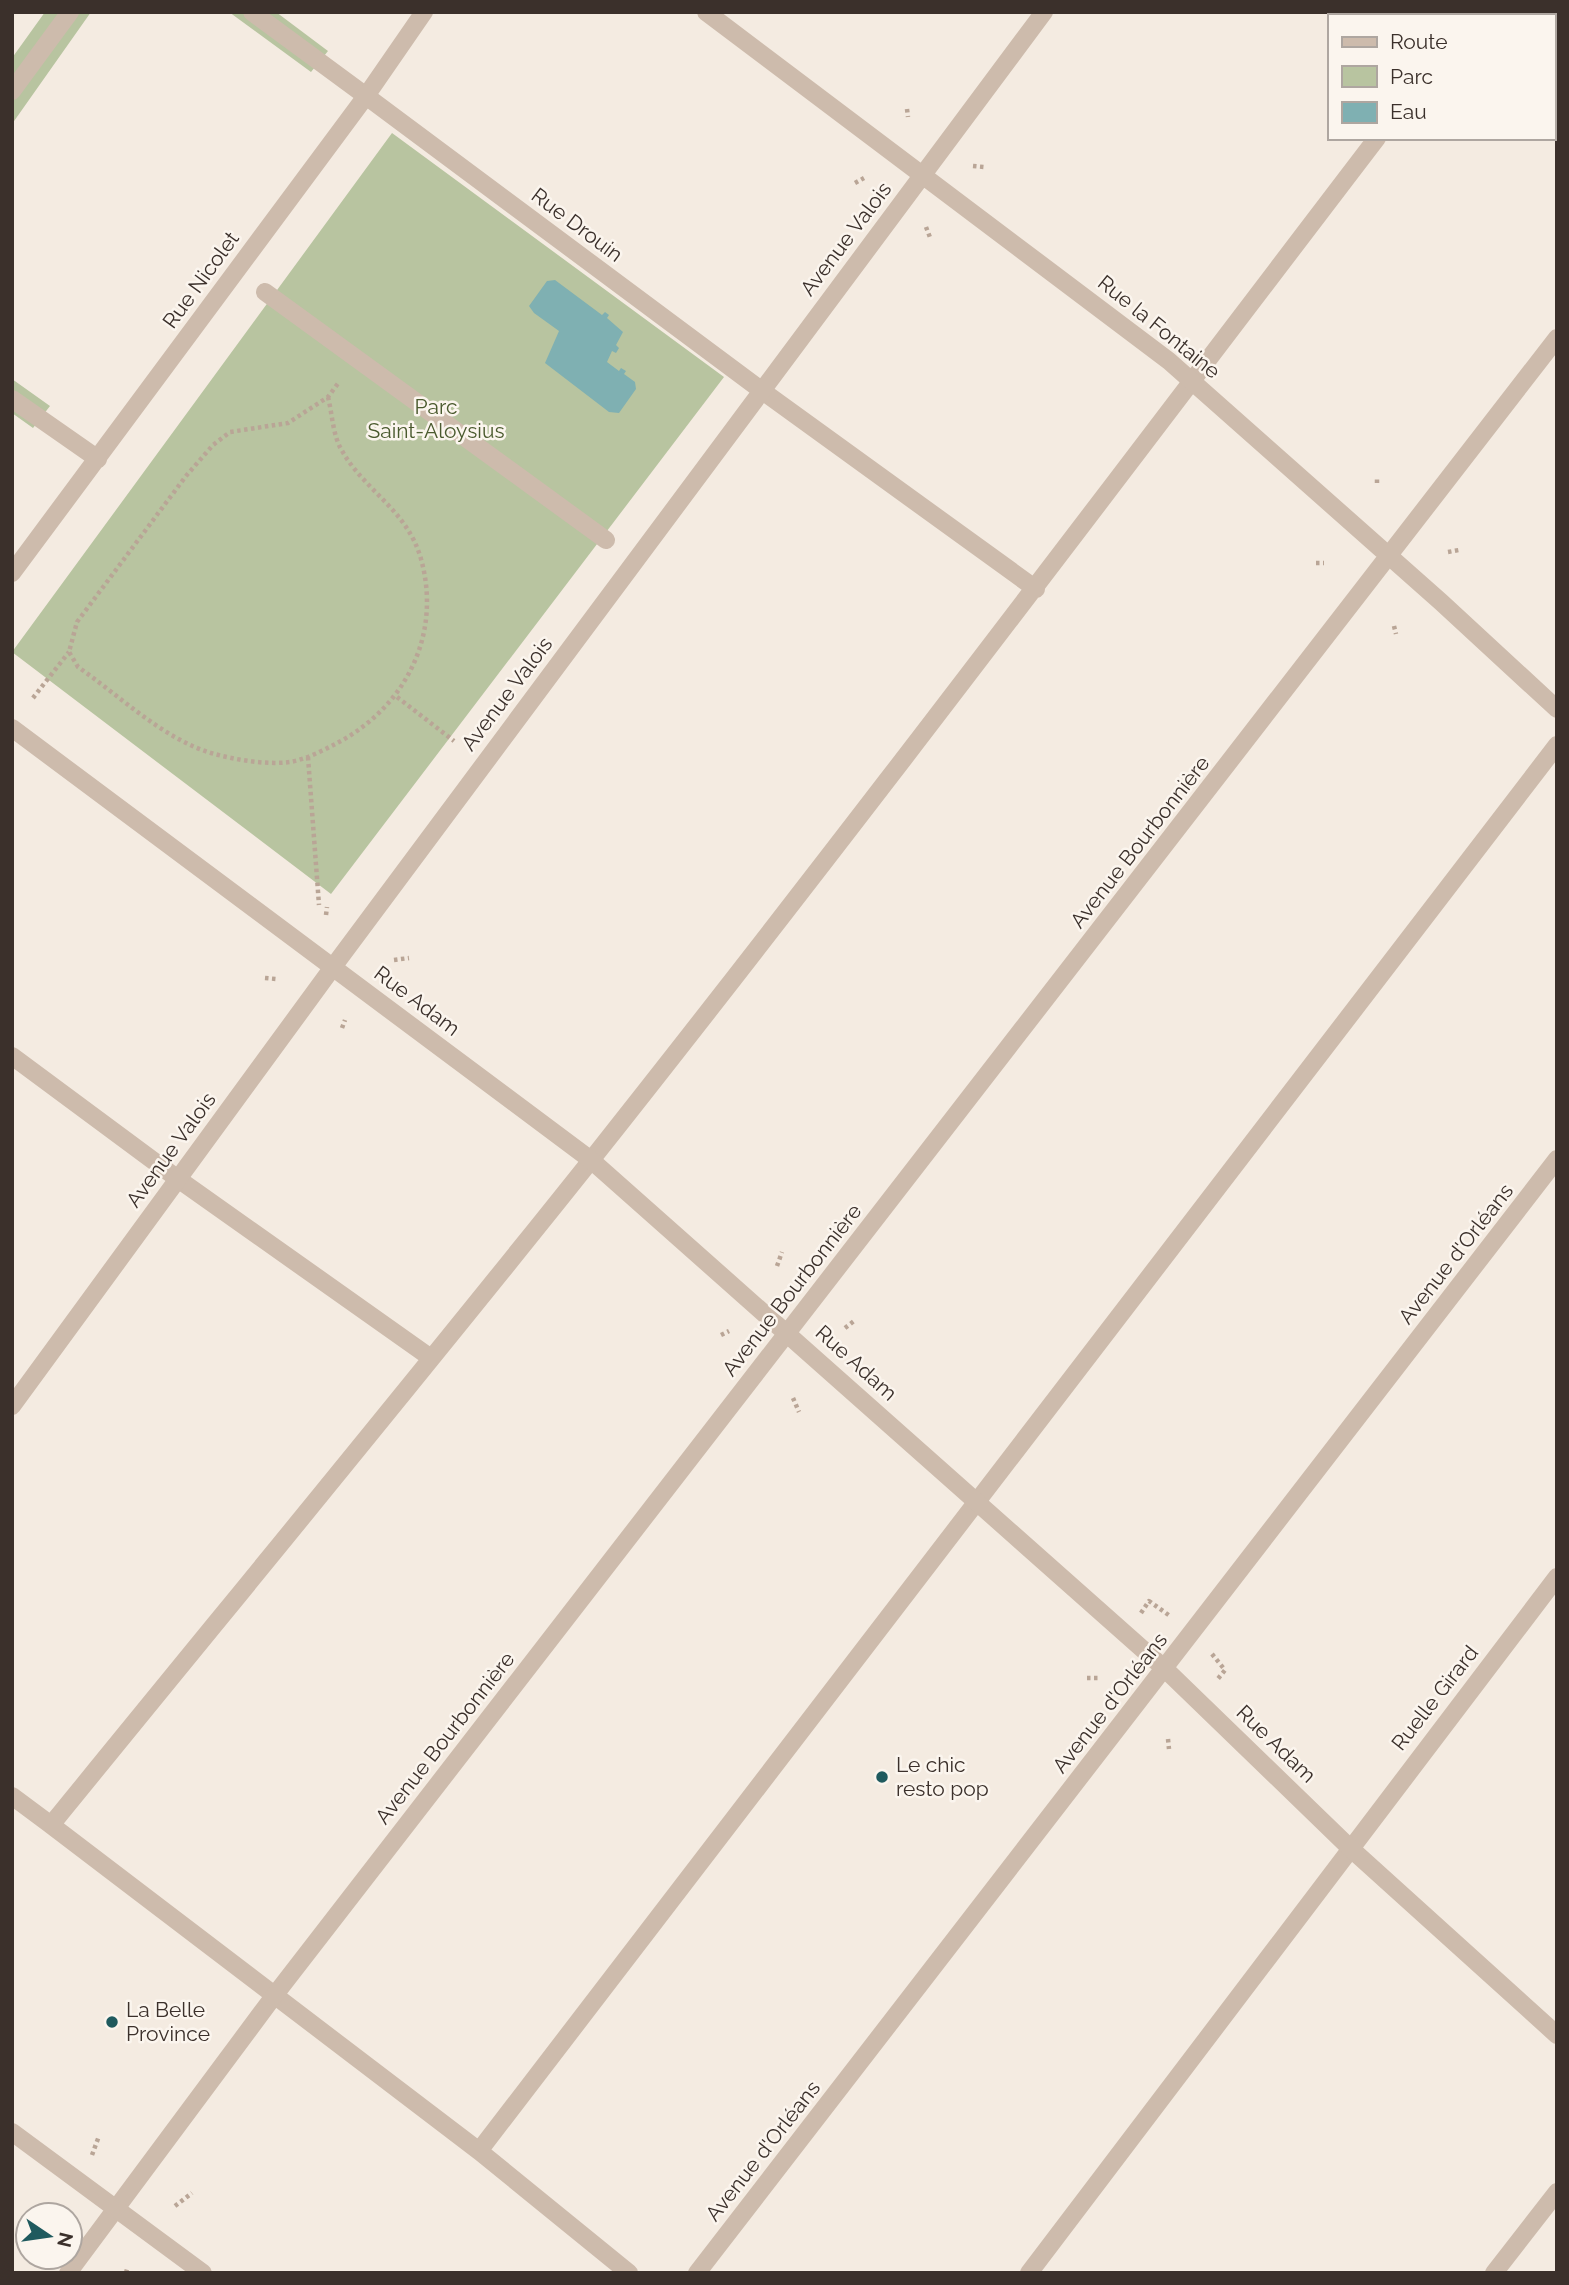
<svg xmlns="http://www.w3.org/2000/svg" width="1569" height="2285" font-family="Raleway,sans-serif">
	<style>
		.green { fill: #b8c4a0 }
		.water { fill: #7fb0b2 }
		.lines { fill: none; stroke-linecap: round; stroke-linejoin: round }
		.path { stroke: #b9a596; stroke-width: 4.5; stroke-dasharray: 3.5 3.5; stroke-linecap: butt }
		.service { stroke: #cdbbac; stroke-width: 18 }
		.pedestrian { stroke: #cdbbac; stroke-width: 18 }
		.minor { stroke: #cdbbac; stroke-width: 18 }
		.tertiary { stroke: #cdbbac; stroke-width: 18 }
		.poi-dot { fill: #1f5a5e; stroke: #fbf5ee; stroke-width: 2.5 }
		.labels { text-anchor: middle; stroke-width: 5; stroke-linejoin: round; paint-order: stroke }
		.street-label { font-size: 21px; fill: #3b302b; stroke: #fbf5ee }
		.park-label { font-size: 21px; fill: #4a5a2e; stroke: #fbf5ee }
		.poi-label { font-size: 21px; fill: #3b302b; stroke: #fbf5ee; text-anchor: start }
	</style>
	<rect width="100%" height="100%" fill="#f4ebe1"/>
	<!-- green -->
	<path class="green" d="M 45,12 L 91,12 L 12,124 L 12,58 Z
		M 229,12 L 276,12 L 328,51 L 311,72 Z
		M 392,133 L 724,377 L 331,894 L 12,652 Z
		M 12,379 L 50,406 L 33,428 L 12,413 Z"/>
	<!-- water -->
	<path class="water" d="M 555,280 L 602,315 L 605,312 L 609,315 L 607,318 L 623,332 L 616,345 L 619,348 L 616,353 L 612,351 L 607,362 L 619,371 L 621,368 L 626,371 L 624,374 L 635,382 L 636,389 L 619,413 L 609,412 L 545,363 L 559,331 L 534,313 L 529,306 L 547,281 Z"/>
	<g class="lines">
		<!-- path -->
		<path class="path" d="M 907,109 L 908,117
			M 973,166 L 984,167
			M 855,183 L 864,178
			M 926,227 L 931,240
			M 328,397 C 332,413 333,435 341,449 C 364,491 407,509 421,559 C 442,634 406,706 339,742 C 324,750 307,759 290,762 C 265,765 236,760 211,753 C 162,738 120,696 78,667 L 69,652 L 77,622 L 186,476 L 213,445 L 230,432 L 288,423 L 328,397 L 339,382
			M 1377,483 L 1377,476
			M 1448,552 L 1459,550
			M 1316,563 L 1324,563
			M 1394,626 L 1396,634
			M 397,697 L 454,741
			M 33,698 L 69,652
			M 308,757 L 319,905
			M 326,915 L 327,907
			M 394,960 L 409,958
			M 265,978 L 276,979
			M 342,1028 L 345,1020
			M 777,1266 L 782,1252
			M 845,1328 L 854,1321
			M 721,1335 L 729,1331
			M 793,1398 L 799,1412
			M 1141,1613 L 1149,1601 L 1170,1616
			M 1212,1654 L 1225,1670 L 1217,1680
			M 1087,1678 L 1101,1678
			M 1168,1739 L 1169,1749
			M 92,2155 L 99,2136
			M 175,2206 L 192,2193
			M 50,2215 L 59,2205
			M 126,2273 L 127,2269"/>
		<!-- service -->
		<path class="service" d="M 252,12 L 366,96
			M 1470,16 L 1473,12
			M 12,91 L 70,12
			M 761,390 L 1036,589
			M 12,399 L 98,459
			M 12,1056 L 178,1179 L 431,1358
			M 12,1796 L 51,1825 C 230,1605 411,1386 588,1164 C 856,826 1115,481 1377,138
			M 51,1825 L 479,2151 L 1557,745
			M 479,2151 L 629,2273
			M 1029,2273 L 1557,1577"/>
		<!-- pedestrian -->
		<path class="pedestrian" d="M 265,292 L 606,540"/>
		<!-- minor -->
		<path class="minor" d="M 706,12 L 1169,361 L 1441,602 L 1557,709
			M 366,96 L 761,390
			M 12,573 L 366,96 L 424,12
			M 12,728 L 591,1160 L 1165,1669 L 1349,1847 L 1557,2035
			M 12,1406 L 333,967 L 1044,12
			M 68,2273 L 274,1996 L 1557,338
			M 697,2273 L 1557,1159
			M 1494,2273 L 1557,2192"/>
		<!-- tertiary -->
		<path class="tertiary" d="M 12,2132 L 203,2273"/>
	</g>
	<!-- markers -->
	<g class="poi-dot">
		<circle cx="882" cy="1777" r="7"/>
		<circle cx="112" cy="2022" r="7"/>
	</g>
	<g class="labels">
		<!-- street labels -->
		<g class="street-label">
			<text transform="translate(577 225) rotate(37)" y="7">Rue Drouin</text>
			<text transform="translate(846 239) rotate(-53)" y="7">Avenue Valois</text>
			<text transform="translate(201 280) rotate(-54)" y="7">Rue Nicolet</text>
			<text transform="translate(1159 327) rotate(39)" y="7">Rue la Fontaine</text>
			<text transform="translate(507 694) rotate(-53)" y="7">Avenue Valois</text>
			<text transform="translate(1140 842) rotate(-52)" y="7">Avenue Bourbonnière</text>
			<text transform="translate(417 1001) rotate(37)" y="7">Rue Adam</text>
			<text transform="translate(171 1150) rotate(-54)" y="7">Avenue Valois</text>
			<text transform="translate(1456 1254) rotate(-52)" y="7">Avenue d'Orléans</text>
			<text transform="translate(792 1290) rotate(-52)" y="7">Avenue Bourbonnière</text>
			<text transform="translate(856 1363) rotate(42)" y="7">Rue Adam</text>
			<text transform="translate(1435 1698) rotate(-52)" y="7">Ruelle Girard</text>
			<text transform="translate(1110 1703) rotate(-52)" y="7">Avenue d'Orléans</text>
			<text transform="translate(445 1738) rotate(-52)" y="7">Avenue Bourbonnière</text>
			<text transform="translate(1276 1744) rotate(44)" y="7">Rue Adam</text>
			<text transform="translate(763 2151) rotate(-52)" y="7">Avenue d'Orléans</text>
		</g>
		<!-- park labels -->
		<g class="park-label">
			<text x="436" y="414">Parc<tspan x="436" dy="24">Saint-Aloysius</tspan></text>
		</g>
		<!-- poi labels -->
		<g class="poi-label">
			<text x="896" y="1772">Le chic<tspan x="896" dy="24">resto pop</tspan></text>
			<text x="126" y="2017">La Belle<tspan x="126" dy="24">Province</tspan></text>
		</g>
	</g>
	<!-- border -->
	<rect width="1569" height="2285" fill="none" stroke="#3b302b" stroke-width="28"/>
	<!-- legend -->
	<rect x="1328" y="14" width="228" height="126" fill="#fbf5ee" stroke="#aea6a0" stroke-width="2"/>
	<rect x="1342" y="37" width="35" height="10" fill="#cdbbac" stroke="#aea6a0" stroke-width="2"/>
	<text x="1390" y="49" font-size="21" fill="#3b302b">Route</text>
	<rect x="1342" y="66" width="35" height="21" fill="#b8c4a0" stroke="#aea6a0" stroke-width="2"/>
	<text x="1390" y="84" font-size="21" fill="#3b302b">Parc</text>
	<rect x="1342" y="102" width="35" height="21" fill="#7fb0b2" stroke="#aea6a0" stroke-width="2"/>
	<text x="1390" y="119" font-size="21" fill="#3b302b">Eau</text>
	<!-- north arrow -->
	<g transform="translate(49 2236) rotate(103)"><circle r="33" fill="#fbf5ee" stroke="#aea6a0" stroke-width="2"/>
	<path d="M0-5L12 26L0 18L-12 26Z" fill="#1f5a5e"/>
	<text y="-10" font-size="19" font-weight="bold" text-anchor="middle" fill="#3b302b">N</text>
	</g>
</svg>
